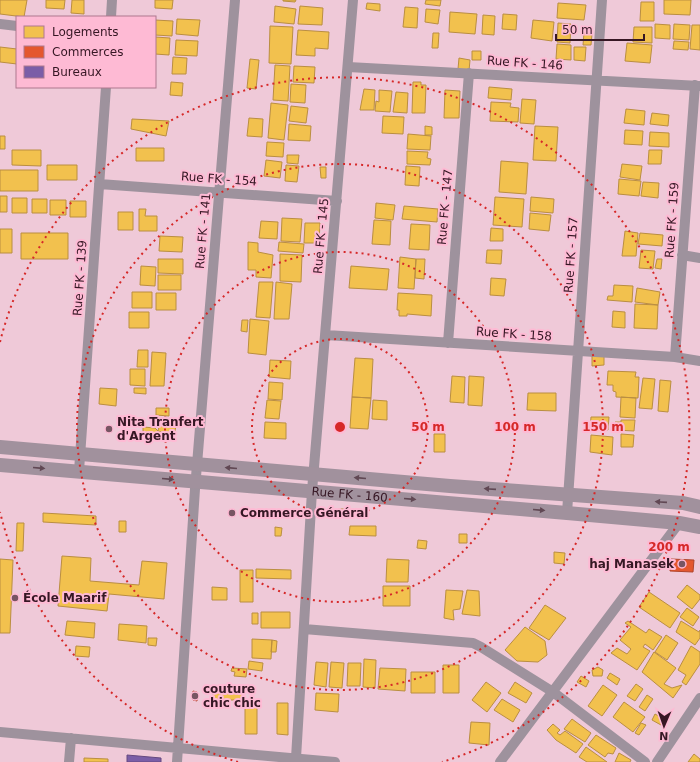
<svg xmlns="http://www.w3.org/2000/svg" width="700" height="762" font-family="'DejaVu Sans',sans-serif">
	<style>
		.homes { fill: #f2c14e; stroke: #ba8e41 }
		.shops { fill: #e4572e; stroke: #b0442b }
		.offices { fill: #7b5ea7; stroke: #664980 }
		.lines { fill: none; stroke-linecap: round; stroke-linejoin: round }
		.street { stroke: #9e929d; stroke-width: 10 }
		.secondary { stroke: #a1919d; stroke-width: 14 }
		.oneway { fill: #614854 }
		.ring { fill: none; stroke: #d62828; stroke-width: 2; stroke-dasharray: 2 4 }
		.poi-dot { fill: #775563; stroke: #febad4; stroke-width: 1.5 }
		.labels { text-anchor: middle; stroke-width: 4; stroke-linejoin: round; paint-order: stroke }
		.street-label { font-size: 12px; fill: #361724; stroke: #febad4 }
		.poi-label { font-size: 12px; font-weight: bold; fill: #361724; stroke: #febad4; text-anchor: start }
		.centre { fill: #d62828; stroke: #febad4; stroke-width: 2 }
		.ring-label { font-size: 12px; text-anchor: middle; font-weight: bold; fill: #d62828; stroke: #febad4; stroke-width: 4; stroke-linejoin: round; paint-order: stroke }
	</style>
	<rect width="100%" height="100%" fill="#efc9d8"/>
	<!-- homes -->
	<path class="homes" d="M 0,0 L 27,0 L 24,17 L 0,14 Z
		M 46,0 L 65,0 L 64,9 L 46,8 Z
		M 72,0 L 84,0 L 84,14 L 71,13 Z
		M 155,0 L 173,0 L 172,9 L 155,8 Z
		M 283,0 L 296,0 L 295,2 L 283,1 Z
		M 426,0 L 441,0 L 440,6 L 425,4 Z
		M 664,0 L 691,0 L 690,15 L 664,14 Z
		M 641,2 L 654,2 L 654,21 L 640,21 Z
		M 367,3 L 380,4 L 380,11 L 366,9 Z
		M 558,3 L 586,5 L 584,20 L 557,18 Z
		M 275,6 L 296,9 L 294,24 L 274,22 Z
		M 300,6 L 323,8 L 322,25 L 298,24 Z
		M 405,7 L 418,8 L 417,28 L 403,27 Z
		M 426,9 L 440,10 L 438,24 L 425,22 Z
		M 450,12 L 477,14 L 475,34 L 449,32 Z
		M 503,14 L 517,15 L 516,30 L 502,29 Z
		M 483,15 L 495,16 L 494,35 L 482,34 Z
		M 177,19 L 200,20 L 198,36 L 176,34 Z
		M 155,20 L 173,21 L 172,36 L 155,35 Z
		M 533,20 L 554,22 L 552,41 L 531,38 Z
		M 558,23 L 571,24 L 570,43 L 557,42 Z
		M 655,24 L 670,25 L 670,39 L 655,38 Z
		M 674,24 L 690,25 L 689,40 L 673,39 Z
		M 692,25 L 700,25 L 700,50 L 690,49 Z
		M 270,26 L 293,27 L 291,64 L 269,63 Z
		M 634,27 L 652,27 L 652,43 L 633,42 Z
		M 298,30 L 329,32 L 328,49 L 315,48 L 315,56 L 296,55 Z
		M 433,33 L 439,33 L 438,48 L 432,48 Z
		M 584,33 L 592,34 L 591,45 L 583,45 Z
		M 155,37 L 170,38 L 169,55 L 155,54 Z
		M 176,40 L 198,41 L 197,56 L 175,55 Z
		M 674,41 L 689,42 L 688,50 L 673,49 Z
		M 627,43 L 652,45 L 650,63 L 625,61 Z
		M 557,44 L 571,45 L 571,60 L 556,59 Z
		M 0,47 L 17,49 L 17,64 L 0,62 Z
		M 574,47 L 586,47 L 585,61 L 574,60 Z
		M 472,51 L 481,51 L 481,60 L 472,60 Z
		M 173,57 L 187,58 L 186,74 L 172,74 Z
		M 459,58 L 470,60 L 469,71 L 458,69 Z
		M 250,59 L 259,60 L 256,89 L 247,88 Z
		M 275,65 L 290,66 L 288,101 L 273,100 Z
		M 294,66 L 315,67 L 314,83 L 293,82 Z
		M 171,82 L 183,83 L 182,96 L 170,95 Z
		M 413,82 L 421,82 L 421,85 L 426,85 L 425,113 L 412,113 Z
		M 291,84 L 306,85 L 305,103 L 290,102 Z
		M 489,87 L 512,89 L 511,100 L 488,98 Z
		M 364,89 L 375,90 L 374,110 L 360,110 Z
		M 379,90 L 392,91 L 390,112 L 375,111 L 376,101 L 379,102 Z
		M 445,90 L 460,91 L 459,118 L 444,118 Z
		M 396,92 L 408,93 L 407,113 L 393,112 Z
		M 522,99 L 536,100 L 534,124 L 520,123 Z
		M 491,102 L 511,103 L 510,107 L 519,108 L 518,122 L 490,121 Z
		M 271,103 L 288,105 L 284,140 L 268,138 Z
		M 291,106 L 308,108 L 306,123 L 289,121 Z
		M 626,109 L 645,111 L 644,125 L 624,123 Z
		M 652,113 L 669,115 L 668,126 L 650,124 Z
		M 383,116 L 404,117 L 403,134 L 382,133 Z
		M 249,118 L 263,119 L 262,137 L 247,136 Z
		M 132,119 L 169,121 L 166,136 L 131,129 Z
		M 289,124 L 311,126 L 310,141 L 288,140 Z
		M 425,126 L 432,127 L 432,135 L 425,135 Z
		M 535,126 L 558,127 L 556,161 L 533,160 Z
		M 625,130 L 643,131 L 642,145 L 624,144 Z
		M 650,132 L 669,133 L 669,147 L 649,146 Z
		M 408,134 L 431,136 L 430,150 L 407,149 Z
		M 0,136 L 5,136 L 5,149 L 0,149 Z
		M 267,142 L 284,143 L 283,157 L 266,156 Z
		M 136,148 L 164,148 L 164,161 L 136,161 Z
		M 12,150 L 41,150 L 41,166 L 12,165 Z
		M 649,150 L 662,150 L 661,164 L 648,164 Z
		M 407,151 L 428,152 L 427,158 L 431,159 L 430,165 L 407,164 Z
		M 287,155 L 299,155 L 298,164 L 287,163 Z
		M 266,160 L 282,162 L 280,178 L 264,176 Z
		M 501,161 L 528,163 L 526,194 L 499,192 Z
		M 622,164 L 642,166 L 640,180 L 620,177 Z
		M 47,165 L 77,165 L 77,180 L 47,180 Z
		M 286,165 L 299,166 L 297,182 L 285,181 Z
		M 406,166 L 420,167 L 419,186 L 405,185 Z
		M 320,167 L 326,167 L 326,178 L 321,178 Z
		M 0,170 L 38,170 L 38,191 L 0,191 Z
		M 619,179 L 641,181 L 639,196 L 618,194 Z
		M 643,182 L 659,183 L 658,198 L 641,196 Z
		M 0,196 L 7,196 L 7,212 L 0,212 Z
		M 495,197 L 524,199 L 522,227 L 493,225 Z
		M 531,197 L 554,199 L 553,213 L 530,211 Z
		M 12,198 L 27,198 L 27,213 L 12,213 Z
		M 32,199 L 47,199 L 47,213 L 32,213 Z
		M 50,200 L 66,200 L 66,215 L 50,215 Z
		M 70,201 L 86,201 L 86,217 L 70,217 Z
		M 376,203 L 395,205 L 393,220 L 375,218 Z
		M 404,206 L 438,209 L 437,222 L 402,219 Z
		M 139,209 L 146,209 L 145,216 L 157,216 L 157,231 L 139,231 Z
		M 118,212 L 133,212 L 133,230 L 118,230 Z
		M 530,213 L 551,215 L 549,231 L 529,229 Z
		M 282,218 L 302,219 L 300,242 L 281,241 Z
		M 374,220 L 391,221 L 390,245 L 372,244 Z
		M 261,221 L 278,222 L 277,239 L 259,238 Z
		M 305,223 L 320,223 L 319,243 L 304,243 Z
		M 411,224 L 430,225 L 429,250 L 409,249 Z
		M 491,228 L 503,229 L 503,241 L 490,241 Z
		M 0,229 L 12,229 L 12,253 L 0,253 Z
		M 625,231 L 638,233 L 636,256 L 622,256 Z
		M 21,233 L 68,233 L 68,259 L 21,259 Z
		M 640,233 L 663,235 L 662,246 L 638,244 Z
		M 160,236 L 183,237 L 182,252 L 159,251 Z
		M 248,242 L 258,243 L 258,252 L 273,255 L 271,278 L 256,277 L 256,270 L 248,270 Z
		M 279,242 L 304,244 L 303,253 L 278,251 Z
		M 487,250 L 502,250 L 501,264 L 486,263 Z
		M 641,250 L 655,251 L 653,269 L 639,268 Z
		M 280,254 L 302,255 L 301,282 L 280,281 Z
		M 400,257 L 416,259 L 414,289 L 398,288 Z
		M 158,259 L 183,259 L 183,274 L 158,273 Z
		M 416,259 L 425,259 L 424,279 L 415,278 Z
		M 657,259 L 662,259 L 661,269 L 655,268 Z
		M 141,266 L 156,267 L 155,286 L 140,285 Z
		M 351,266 L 389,269 L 387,290 L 349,288 Z
		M 158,275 L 181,275 L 181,290 L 158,290 Z
		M 491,278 L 506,279 L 504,296 L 490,295 Z
		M 259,282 L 273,282 L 270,318 L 256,317 Z
		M 276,282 L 292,284 L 289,319 L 274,319 Z
		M 614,285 L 633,286 L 632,302 L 607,300 L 608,296 L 613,296 Z
		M 637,288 L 660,292 L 658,305 L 635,302 Z
		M 132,292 L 152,292 L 152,308 L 132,308 Z
		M 156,293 L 176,293 L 176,310 L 156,310 Z
		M 398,293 L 432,295 L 431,316 L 407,314 L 407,316 L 399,316 L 399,310 L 397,310 Z
		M 635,304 L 658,305 L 657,329 L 634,328 Z
		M 613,311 L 625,312 L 625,328 L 612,327 Z
		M 129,312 L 149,312 L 149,328 L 129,328 Z
		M 250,319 L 269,321 L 266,355 L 248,353 Z
		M 242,320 L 248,320 L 247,332 L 241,331 Z
		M 138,350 L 148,350 L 148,367 L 137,367 Z
		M 152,352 L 166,353 L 164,386 L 150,386 Z
		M 592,356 L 604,356 L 604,365 L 592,366 Z
		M 355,358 L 373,359 L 371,398 L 352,397 Z
		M 270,360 L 291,361 L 290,379 L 269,377 Z
		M 130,369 L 145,369 L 145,386 L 130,385 Z
		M 608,371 L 636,372 L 635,377 L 639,377 L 638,398 L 616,397 L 616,392 L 613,391 L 613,385 L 607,385 Z
		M 452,376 L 465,377 L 464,403 L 450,402 Z
		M 469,376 L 484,377 L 482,406 L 468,405 Z
		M 643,378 L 655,379 L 652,409 L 639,408 Z
		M 660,380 L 671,381 L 668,412 L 658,411 Z
		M 269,382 L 283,383 L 282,400 L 268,399 Z
		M 100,388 L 117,389 L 116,406 L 99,404 Z
		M 134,388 L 146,388 L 146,394 L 134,393 Z
		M 528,393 L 556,393 L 556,411 L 527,410 Z
		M 352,397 L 371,398 L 368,429 L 350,428 Z
		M 621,397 L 636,398 L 635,418 L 620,417 Z
		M 267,400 L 281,401 L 279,419 L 265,418 Z
		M 373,400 L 387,401 L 387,420 L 372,419 Z
		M 156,408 L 169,408 L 169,416 L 156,415 Z
		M 591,417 L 609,417 L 608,430 L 590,429 Z
		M 621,420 L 635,420 L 634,431 L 615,430 L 615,422 L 621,422 Z
		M 160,422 L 176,426 L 174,435 L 158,431 Z
		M 265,422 L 286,423 L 286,439 L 264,438 Z
		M 143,427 L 155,428 L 158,431 L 155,436 L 143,436 Z
		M 434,434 L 445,434 L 445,452 L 434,452 Z
		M 621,434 L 634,435 L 633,447 L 621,447 Z
		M 591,435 L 613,437 L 612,455 L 590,452 Z
		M 338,509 L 345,509 L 345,517 L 338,517 Z
		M 43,513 L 96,516 L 96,525 L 43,522 Z
		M 119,521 L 126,521 L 126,532 L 119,532 Z
		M 17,523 L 24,523 L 23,551 L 16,551 Z
		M 350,526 L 376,526 L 376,536 L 349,535 Z
		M 275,527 L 282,528 L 281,536 L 275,536 Z
		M 459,534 L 467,534 L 467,543 L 459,543 Z
		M 418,540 L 427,541 L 426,549 L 417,548 Z
		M 554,552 L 565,553 L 564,564 L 554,563 Z
		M 62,556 L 91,558 L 90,581 L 139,585 L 142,561 L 167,563 L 164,599 L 109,594 L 107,611 L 58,606 Z
		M 0,559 L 13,560 L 10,633 L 0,633 Z
		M 387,559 L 409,560 L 408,582 L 386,582 Z
		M 256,569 L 291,570 L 291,579 L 256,578 Z
		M 240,570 L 253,570 L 253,602 L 240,602 Z
		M 687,585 L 700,595 L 700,599 L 692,609 L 677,597 Z
		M 383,586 L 410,586 L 410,606 L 383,606 Z
		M 212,587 L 227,588 L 227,600 L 212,600 Z
		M 446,590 L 463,591 L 460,609 L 453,610 L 454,620 L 444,618 Z
		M 467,590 L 479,591 L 480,616 L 462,614 Z
		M 649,592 L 680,613 L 670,628 L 639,607 Z
		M 545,605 L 566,618 L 549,640 L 529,628 Z
		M 687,608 L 699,617 L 693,626 L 680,617 Z
		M 261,612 L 290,612 L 290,628 L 261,628 Z
		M 252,613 L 258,613 L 258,624 L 252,624 Z
		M 67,621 L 95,623 L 94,638 L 65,635 Z
		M 628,621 L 646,633 L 649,629 L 662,637 L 653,650 L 645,644 L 643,647 L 650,651 L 637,670 L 611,653 L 617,648 L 627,654 L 631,649 L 620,640 L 631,627 L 625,623 Z
		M 681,621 L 699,632 L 700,630 L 700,638 L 695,645 L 676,632 Z
		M 119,624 L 147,626 L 146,643 L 118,640 Z
		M 525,627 L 545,641 L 547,655 L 538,662 L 517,661 L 505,650 Z
		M 666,635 L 678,643 L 667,660 L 655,652 Z
		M 148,638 L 157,638 L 156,646 L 148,645 Z
		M 252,639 L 272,640 L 271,659 L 252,658 Z
		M 272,640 L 277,641 L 276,652 L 271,652 Z
		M 76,646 L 90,647 L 89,657 L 75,656 Z
		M 691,646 L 700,652 L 700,664 L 686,685 L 682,682 L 686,675 L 678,670 Z
		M 654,652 L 676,668 L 664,684 L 672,688 L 682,685 L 673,698 L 642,672 Z
		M 364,659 L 376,660 L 375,688 L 363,687 Z
		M 249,661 L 263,663 L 262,671 L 248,669 Z
		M 316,662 L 328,663 L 326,687 L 314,685 Z
		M 331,662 L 344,663 L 342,688 L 329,687 Z
		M 348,663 L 361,663 L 360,686 L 347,686 Z
		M 443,665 L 459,665 L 459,693 L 443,693 Z
		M 598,667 L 603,670 L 602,676 L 593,676 L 592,670 Z
		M 232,668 L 247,669 L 246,677 L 234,676 L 235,672 L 231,671 Z
		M 380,668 L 406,669 L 405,691 L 378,689 Z
		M 411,672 L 435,672 L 435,693 L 411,693 Z
		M 610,673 L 620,679 L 617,685 L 607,678 Z
		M 581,676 L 589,681 L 586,687 L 577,682 Z
		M 486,682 L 501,693 L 487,712 L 472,700 Z
		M 515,682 L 532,693 L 526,703 L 508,693 Z
		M 636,684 L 643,689 L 635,701 L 627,696 Z
		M 603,685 L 617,695 L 602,716 L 588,706 Z
		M 213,686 L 243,687 L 243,700 L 213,700 Z
		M 316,693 L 339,694 L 338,712 L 315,710 Z
		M 647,695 L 653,699 L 645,711 L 639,707 Z
		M 502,699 L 520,710 L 513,722 L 494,710 Z
		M 624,702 L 645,717 L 633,732 L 613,717 Z
		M 277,703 L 288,703 L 288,735 L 277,734 Z
		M 245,705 L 257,705 L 257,734 L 245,734 Z
		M 655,714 L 664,719 L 661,725 L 652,720 Z
		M 572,719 L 591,733 L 585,742 L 564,729 Z
		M 471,722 L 490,723 L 489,745 L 469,743 Z
		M 641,723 L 646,725 L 639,735 L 635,733 Z
		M 553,724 L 560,730 L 557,733 L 560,735 L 565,731 L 583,744 L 576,753 L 556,740 L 547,730 Z
		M 596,735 L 616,748 L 613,754 L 608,753 L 605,757 L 588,745 Z
		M 586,747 L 607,762 L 587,762 L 579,757 Z
		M 619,753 L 631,760 L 630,762 L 615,762 Z
		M 694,754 L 700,759 L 700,762 L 688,762 Z
		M 84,758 L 108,759 L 108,762 L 84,762 Z"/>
	<!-- shops -->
	<path class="shops" d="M 671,559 L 694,560 L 693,572 L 670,571 Z
		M 193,691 L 197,692 L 197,701 L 193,700 Z"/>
	<!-- offices -->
	<path class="offices" d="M 127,755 L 161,758 L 161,762 L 127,762 Z"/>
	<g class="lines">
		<!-- street -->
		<path class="street" d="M 111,17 L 112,0
			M 0,24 L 17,26
			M 348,67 L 700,86
			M 99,184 L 337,201
			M 682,255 L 700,258
			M 326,335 L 675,357 L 700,361
			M 448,343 L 469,73
			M 675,357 L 695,85
			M 79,471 L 106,87
			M 567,513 L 602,0
			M 304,629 L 473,643 L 481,647 L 553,692 L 645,762
			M 0,732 L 335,762
			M 296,758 L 312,491 L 353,0
			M 69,762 L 71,738
			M 177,762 L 195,489 L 235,0
			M 500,762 L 679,523
			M 657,762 L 700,698"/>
		<!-- secondary -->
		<g class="secondary">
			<path d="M 0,447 L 450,486 L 683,503 L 700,507"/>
			<path id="s1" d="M 0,465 L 567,513 L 679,523 L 700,527"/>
		</g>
	</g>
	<!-- one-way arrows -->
	<defs><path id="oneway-solid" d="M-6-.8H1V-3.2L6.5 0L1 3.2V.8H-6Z"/></defs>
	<g class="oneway">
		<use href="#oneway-solid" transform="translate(39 468) rotate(5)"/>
		<use href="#oneway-solid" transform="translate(231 468) rotate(-175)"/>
		<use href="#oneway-solid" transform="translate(360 478) rotate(-175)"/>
		<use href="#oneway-solid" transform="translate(168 479) rotate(5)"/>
		<use href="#oneway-solid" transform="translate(490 489) rotate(-176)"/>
		<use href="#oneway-solid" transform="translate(410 499) rotate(5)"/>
		<use href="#oneway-solid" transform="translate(661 502) rotate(-176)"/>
		<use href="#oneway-solid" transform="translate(539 510) rotate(5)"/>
	</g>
	<!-- distance rings -->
	<g class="ring">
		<circle cx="340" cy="427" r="88"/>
		<circle cx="340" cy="427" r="175"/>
		<circle cx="340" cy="427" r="263"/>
		<path d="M238 762A350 350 0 0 1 0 512M0 342A350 350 0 1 1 442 762"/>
	</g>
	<!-- markers -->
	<g class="poi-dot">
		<circle cx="109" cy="429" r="4"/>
		<circle cx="232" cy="513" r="4"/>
		<circle cx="682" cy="564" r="4"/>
		<circle cx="15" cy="598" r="4"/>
		<circle cx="195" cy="696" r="4"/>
	</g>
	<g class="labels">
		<!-- street labels -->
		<g class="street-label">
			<text transform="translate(525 63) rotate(4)" y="4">Rue FK - 146</text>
			<text transform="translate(219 179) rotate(4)" y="4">Rue FK - 154</text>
			<text transform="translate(445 207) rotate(-85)" y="4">Rue FK - 147</text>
			<text transform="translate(672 220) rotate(-86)" y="4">Rue FK - 159</text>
			<text transform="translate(203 231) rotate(-85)" y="4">Rue FK - 141</text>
			<text transform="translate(321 236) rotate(-85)" y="4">Rue FK - 145</text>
			<text transform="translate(571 255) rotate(-86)" y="4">Rue FK - 157</text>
			<text transform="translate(80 278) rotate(-86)" y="4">Rue FK - 139</text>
			<text transform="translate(514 334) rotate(4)" y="4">Rue FK - 158</text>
			<text dy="4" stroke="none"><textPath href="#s1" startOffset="351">Rue FK - 160</textPath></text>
		</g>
		<!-- poi labels -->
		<g class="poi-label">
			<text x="117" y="426">Nita Tranfert<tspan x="117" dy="14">d'Argent</tspan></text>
			<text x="240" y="517">Commerce Général</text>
			<text x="674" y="568" text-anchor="end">haj Manasek</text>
			<text x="23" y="602">École Maarif</text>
			<text x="203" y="693">couture<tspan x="203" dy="14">chic chic</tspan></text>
		</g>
	</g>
	<circle cx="340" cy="427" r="6" class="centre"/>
	<g class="ring-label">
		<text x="428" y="431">50 m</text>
		<text x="515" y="431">100 m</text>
		<text x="603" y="431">150 m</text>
		<text x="669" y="551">200 m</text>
	</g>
	<!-- legend -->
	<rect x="16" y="16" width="140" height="72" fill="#febad4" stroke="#ae798e"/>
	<rect x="24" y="26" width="20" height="12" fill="#f2c14e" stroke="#ae798e"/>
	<text x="52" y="36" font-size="12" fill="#361724">Logements</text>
	<rect x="24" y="46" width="20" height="12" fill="#e4572e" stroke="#ae798e"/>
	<text x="52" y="56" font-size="12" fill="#361724">Commerces</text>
	<rect x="24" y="66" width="20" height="12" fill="#7b5ea7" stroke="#ae798e"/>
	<text x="52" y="76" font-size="12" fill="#361724">Bureaux</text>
	<!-- north arrow -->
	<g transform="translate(664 726) rotate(182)" stroke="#febad4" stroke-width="3" paint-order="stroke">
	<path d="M0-3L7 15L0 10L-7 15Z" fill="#361724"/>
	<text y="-6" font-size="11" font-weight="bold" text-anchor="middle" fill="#361724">N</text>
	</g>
	<!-- scale -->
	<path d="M556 34v6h88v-6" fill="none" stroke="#361724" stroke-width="2"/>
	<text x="562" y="34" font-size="12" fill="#361724" stroke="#febad4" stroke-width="3" paint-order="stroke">50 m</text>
</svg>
